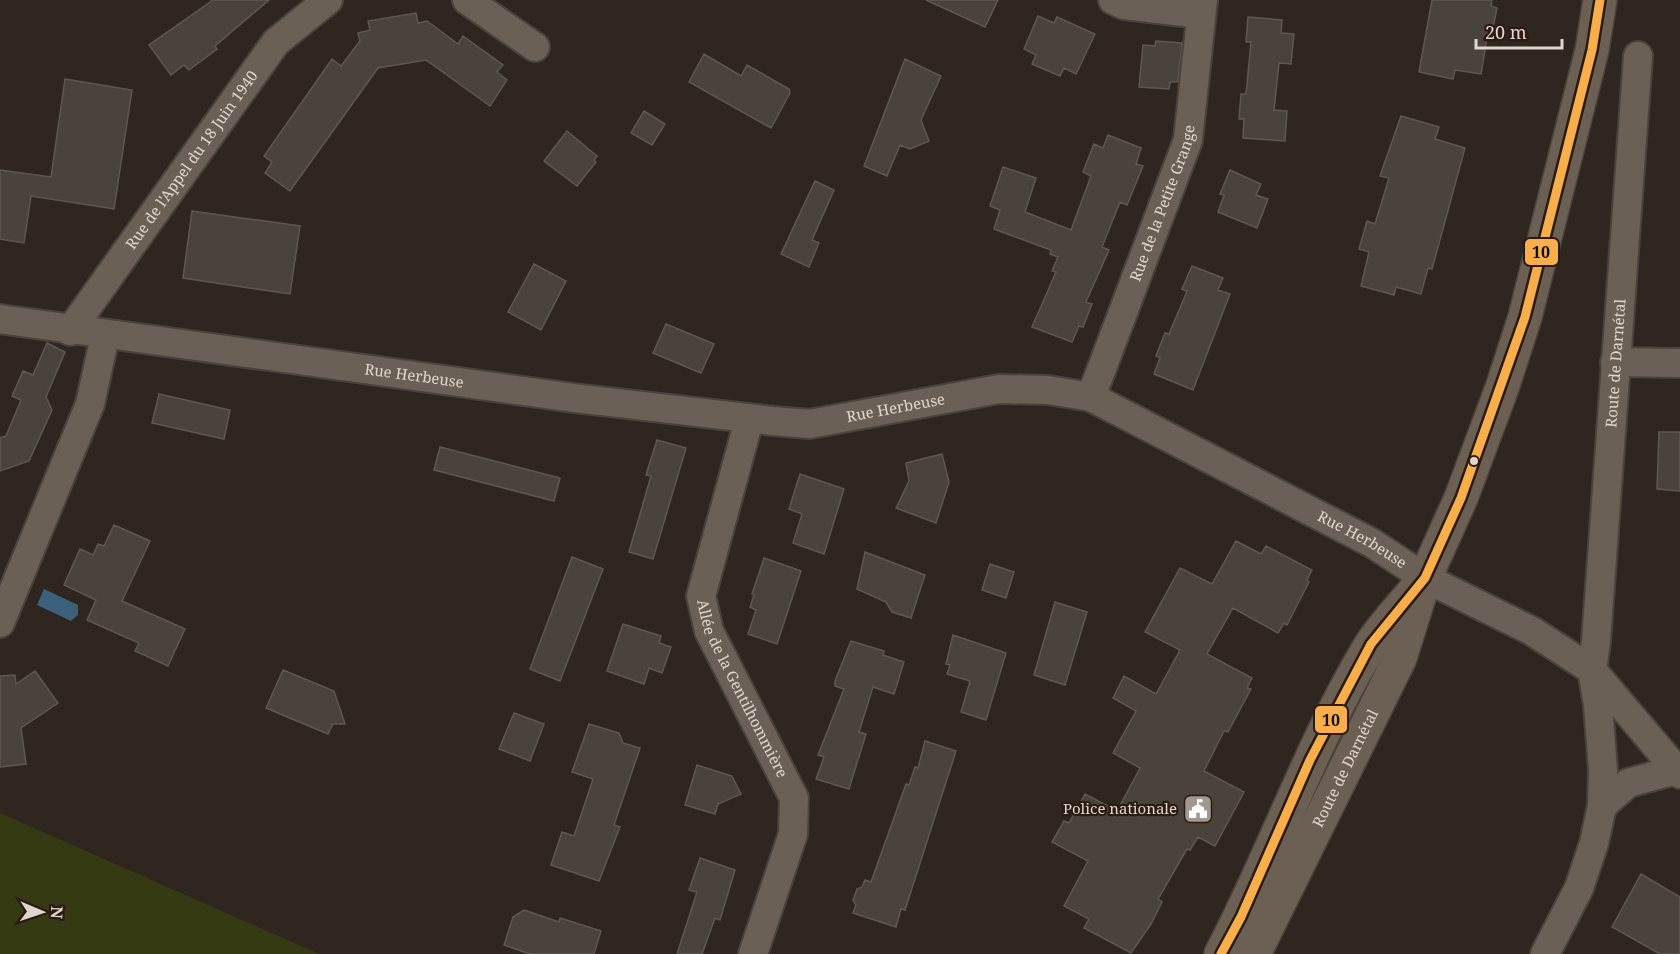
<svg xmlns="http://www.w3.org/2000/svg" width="1680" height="954" font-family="'Noto Serif',serif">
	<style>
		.green { fill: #363a13 }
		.water { fill: #3c617d }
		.building { fill: #4a433c; stroke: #5f5852; stroke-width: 1.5 }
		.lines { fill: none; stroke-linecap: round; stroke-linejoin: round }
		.minor-casing { stroke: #4a423d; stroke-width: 32 }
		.major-casing { stroke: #4a423d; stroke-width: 36 }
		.minor { stroke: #6a6055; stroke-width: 28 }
		.major { stroke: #6b6053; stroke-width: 33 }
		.bus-1-casing { stroke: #2b1b10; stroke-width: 14 }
		.bus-1 { stroke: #f8ae4b; stroke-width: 9 }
		.bus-dot { fill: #e1d5ce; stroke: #2b1b10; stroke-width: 2 }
		.labels { text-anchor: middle; stroke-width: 4.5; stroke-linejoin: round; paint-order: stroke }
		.street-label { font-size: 15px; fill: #e1d5ce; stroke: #2b1b10 }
		.poi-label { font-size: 15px; fill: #e1d5ce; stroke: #2b1b10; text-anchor: end }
		.line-badge { stroke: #2b1b10; stroke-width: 2 }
		.pale-badge-label { font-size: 16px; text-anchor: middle; font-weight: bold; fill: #111 }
	</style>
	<rect width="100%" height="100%" fill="#2f261f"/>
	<!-- green -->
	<path class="green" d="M 0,813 L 319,954 L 0,954 Z"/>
	<!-- water -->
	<path class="water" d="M 44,589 L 78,605 L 78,615 L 71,621 L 37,605 Z"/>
	<!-- building -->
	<path class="building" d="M 213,0 L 269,0 L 215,46 L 217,49 L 189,70 L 184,65 L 171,75 L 149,45 Z
		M 926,0 L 998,0 L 985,27 Z
		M 1432,0 L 1492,0 L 1491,6 L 1497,8 L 1492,33 L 1488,32 L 1481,74 L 1455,70 L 1453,79 L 1419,72 Z
		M 416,13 L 418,23 L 427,21 L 458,44 L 463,36 L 503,65 L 497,72 L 507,80 L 490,106 L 426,60 L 378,68 L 290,191 L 265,173 L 272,162 L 264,156 L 332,59 L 341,66 L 360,41 L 358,33 L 370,30 L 368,21 Z
		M 1038,16 L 1054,23 L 1057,17 L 1095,34 L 1076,74 L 1064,68 L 1060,76 L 1032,64 L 1036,55 L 1024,49 Z
		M 1248,17 L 1282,20 L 1281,33 L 1294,34 L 1291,64 L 1279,63 L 1274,110 L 1287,111 L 1285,141 L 1243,138 L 1244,119 L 1239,119 L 1241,94 L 1246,94 L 1251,42 L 1246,42 Z
		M 1156,41 L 1182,43 L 1178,82 L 1170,82 L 1169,89 L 1139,87 L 1143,45 L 1155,46 Z
		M 704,54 L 741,76 L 747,65 L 789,89 L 790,93 L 771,128 L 689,82 Z
		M 905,59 L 941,76 L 921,120 L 929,141 L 910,149 L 900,145 L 887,176 L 864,166 Z
		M 65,79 L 132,90 L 114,209 L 31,196 L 24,243 L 0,239 L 0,170 L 51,177 Z
		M 644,111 L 665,124 L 652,145 L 631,133 Z
		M 1401,116 L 1439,127 L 1435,139 L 1465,148 L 1432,269 L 1428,268 L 1421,294 L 1396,287 L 1394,295 L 1361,286 L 1369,252 L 1359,249 L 1367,221 L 1375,224 L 1389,178 L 1380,176 Z
		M 567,131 L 597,156 L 594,160 L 596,162 L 577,186 L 544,161 Z
		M 1108,135 L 1141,148 L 1136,164 L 1143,166 L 1127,205 L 1120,202 L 1102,247 L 1109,250 L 1086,302 L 1092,304 L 1083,327 L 1079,326 L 1072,342 L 1032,327 L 1056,272 L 1052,271 L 1058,257 L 1050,254 L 1051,250 L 994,229 L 1000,210 L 990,206 L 1003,167 L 1036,178 L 1025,212 L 1071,230 L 1091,176 L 1083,172 L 1094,144 L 1103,148 Z
		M 1230,170 L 1261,184 L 1256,195 L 1268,199 L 1257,228 L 1218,212 L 1224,195 L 1220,194 Z
		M 815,181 L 834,190 L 812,240 L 819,243 L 809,267 L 781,254 Z
		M 192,211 L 300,226 L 290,294 L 183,278 Z
		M 534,264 L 566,281 L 541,330 L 508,312 Z
		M 1192,266 L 1223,278 L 1218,290 L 1230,294 L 1193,390 L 1154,374 L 1160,358 L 1156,356 L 1165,333 L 1169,334 L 1187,291 L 1182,289 Z
		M 666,324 L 714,344 L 701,373 L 653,353 Z
		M 47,343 L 65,352 L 46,397 L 52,410 L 29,461 L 0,471 L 0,438 L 6,436 L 21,400 L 12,396 L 23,371 L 33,375 Z
		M 159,394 L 230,410 L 224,439 L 152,423 Z
		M 1659,432 L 1680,432 L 1680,491 L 1657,489 Z
		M 657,440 L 686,448 L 653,559 L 629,552 L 651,476 L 646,475 Z
		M 440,447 L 560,478 L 554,501 L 434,470 Z
		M 942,454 L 949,482 L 936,523 L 896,508 L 909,481 L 906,463 Z
		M 800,474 L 844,489 L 824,554 L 793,543 L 802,514 L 789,509 Z
		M 114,525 L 150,541 L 122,601 L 185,629 L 168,666 L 135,651 L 139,643 L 87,620 L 96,600 L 64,585 L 80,549 L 93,555 L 98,544 L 104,546 Z
		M 1236,541 L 1261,554 L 1266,546 L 1312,570 L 1307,580 L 1309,582 L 1287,625 L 1284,623 L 1278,633 L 1233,608 L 1207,654 L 1252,678 L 1247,688 L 1251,689 L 1228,732 L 1224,731 L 1204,771 L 1244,792 L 1215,846 L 1198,837 L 1190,850 L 1187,849 L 1158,899 L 1162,902 L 1151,924 L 1131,953 L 1084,928 L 1089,919 L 1064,906 L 1088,861 L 1052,842 L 1064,821 L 1069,823 L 1085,794 L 1117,811 L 1140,768 L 1113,753 L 1136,711 L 1113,698 L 1124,676 L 1156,694 L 1180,650 L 1145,632 L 1180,568 L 1212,584 Z
		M 865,552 L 925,575 L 911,618 L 892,612 L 886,602 L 857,589 Z
		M 572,557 L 603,569 L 560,681 L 530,669 Z
		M 764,558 L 801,571 L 777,644 L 748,634 L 756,610 L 750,607 L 754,595 L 752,594 Z
		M 990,564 L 1014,572 L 1006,598 L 982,590 Z
		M 1055,602 L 1087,612 L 1065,685 L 1034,675 Z
		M 623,624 L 661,636 L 659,643 L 671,647 L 662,673 L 649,668 L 644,684 L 607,671 Z
		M 953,635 L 1006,653 L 986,720 L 961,712 L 970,681 L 947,674 L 950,665 L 946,664 Z
		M 851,641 L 884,651 L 883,655 L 904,662 L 894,694 L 873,687 L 859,732 L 866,734 L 849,789 L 816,779 L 824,757 L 818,755 L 844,689 L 835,686 L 835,681 Z
		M 283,670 L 334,691 L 345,724 L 333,724 L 328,734 L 266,708 Z
		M 35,671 L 58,703 L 21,728 L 26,764 L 0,767 L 0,676 L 15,675 L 16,684 Z
		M 514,713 L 544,724 L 530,761 L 499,749 Z
		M 589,724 L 619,733 L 623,743 L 640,748 L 614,825 L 620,827 L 599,881 L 551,865 L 562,832 L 574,836 L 593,779 L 572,772 Z
		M 925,741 L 956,751 L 905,910 L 901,909 L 896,927 L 853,913 L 856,905 L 853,900 L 857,889 L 862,887 L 865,880 L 871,882 L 906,784 L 909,785 L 915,767 L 918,768 Z
		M 697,765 L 732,776 L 741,794 L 718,804 L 715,814 L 685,805 Z
		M 700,858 L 735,870 L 720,920 L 715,918 L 702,954 L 677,954 L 697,892 L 689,890 Z
		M 1641,874 L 1680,897 L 1680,954 L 1660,954 L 1612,927 Z
		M 524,910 L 559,922 L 560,918 L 601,931 L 594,954 L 530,954 L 504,945 L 513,917 Z"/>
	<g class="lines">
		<!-- minor casing -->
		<g class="minor-casing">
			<g id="minor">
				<path d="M 467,0 L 535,47"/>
				<path d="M 1113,0 L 1124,5 L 1201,14"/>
				<path id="s1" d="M 0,319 L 574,398 L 773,421 L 810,424 L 999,389 L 1048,390 L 1091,397 L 1372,543 L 1425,578 L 1532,631 L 1592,670 L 1680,774"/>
				<path id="s2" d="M 70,331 L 276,42 L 328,0"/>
				<path d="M 1615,362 L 1680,363"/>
				<path id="s3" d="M 1091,397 L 1188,140 L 1203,0"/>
				<path id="s4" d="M 749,420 L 701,596 L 709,631 L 794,798 L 793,834 L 753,954"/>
				<path d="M 0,623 L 90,404 L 105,336"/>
				<path d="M 1602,806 L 1628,783 L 1676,770"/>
				<path id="s5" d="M 1545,954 L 1579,888 L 1594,843 L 1602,806 L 1603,770 L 1598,705 L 1592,670 L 1596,642 L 1638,56"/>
			</g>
		</g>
		<!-- major casing -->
		<g class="major-casing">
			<g id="major">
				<path d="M 1221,954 C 1274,853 1311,744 1370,646 C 1383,626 1401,607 1416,589"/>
				<path id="s6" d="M 1254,954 L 1400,658 L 1425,578 L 1461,498 L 1502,388 L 1525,317 L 1592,50 L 1600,0"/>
			</g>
		</g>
		<!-- minor -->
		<use href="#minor" class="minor"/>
		<!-- major -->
		<use href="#major" class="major"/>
		<!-- bus-1 casing -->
		<g class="bus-1-casing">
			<path id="bus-1" d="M 1221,954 L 1241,917 L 1310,760 L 1371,644 L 1425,578 L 1461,498 L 1525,317 L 1592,50 L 1600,0"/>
		</g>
		<!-- bus-1 -->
		<use href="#bus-1" class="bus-1"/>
	</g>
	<!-- icons -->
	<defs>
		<g id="civic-square" transform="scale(1.5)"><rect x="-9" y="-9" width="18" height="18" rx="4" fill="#a39891" stroke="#2b1b10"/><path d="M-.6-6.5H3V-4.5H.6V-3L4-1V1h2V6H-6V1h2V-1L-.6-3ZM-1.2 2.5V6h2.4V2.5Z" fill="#fff"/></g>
	</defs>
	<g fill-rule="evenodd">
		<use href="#civic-square" x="1198" y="809"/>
	</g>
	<!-- markers -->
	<circle class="bus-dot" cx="1474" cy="461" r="5"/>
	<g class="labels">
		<!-- street labels -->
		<g class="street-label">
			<text dy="5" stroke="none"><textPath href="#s2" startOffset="210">Rue de l'Appel du 18 Juin 1940</textPath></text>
			<text dy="5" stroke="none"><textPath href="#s3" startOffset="207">Rue de la Petite Grange</textPath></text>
			<text dy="5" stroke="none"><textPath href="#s5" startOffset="604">Route de Darnétal</textPath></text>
			<text dy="5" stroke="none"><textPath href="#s1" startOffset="418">Rue Herbeuse</textPath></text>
			<text dy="5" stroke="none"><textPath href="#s1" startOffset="904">Rue Herbeuse</textPath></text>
			<text dy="5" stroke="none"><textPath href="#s1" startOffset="1408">Rue Herbeuse</textPath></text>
			<text dy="5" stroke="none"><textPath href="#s4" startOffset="284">Allée de la Gentilhommière</textPath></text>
			<text dy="5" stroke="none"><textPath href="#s6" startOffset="207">Route de Darnétal</textPath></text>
		</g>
		<!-- poi labels -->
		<g class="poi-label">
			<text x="1177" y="814">Police nationale</text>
		</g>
	</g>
	<g class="line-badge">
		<rect x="1524" y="238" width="35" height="28" rx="6" fill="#f8ae4b"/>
		<rect x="1314" y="705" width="34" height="29" rx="6" fill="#f8ae4b"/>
	</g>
	<g class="pale-badge-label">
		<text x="1541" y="258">10</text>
		<text x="1331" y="726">10</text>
	</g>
	<!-- north arrow -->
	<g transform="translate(42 912) rotate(92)" stroke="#2b1b10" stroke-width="4.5" paint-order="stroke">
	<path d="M0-4.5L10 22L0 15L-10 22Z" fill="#e1d5ce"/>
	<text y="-9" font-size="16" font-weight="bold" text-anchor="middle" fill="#e1d5ce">N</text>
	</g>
	<!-- scale -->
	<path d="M1476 39v9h86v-9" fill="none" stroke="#e1d5ce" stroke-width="3"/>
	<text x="1485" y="39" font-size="18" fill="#e1d5ce" stroke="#2b1b10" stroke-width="4.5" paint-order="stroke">20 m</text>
</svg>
